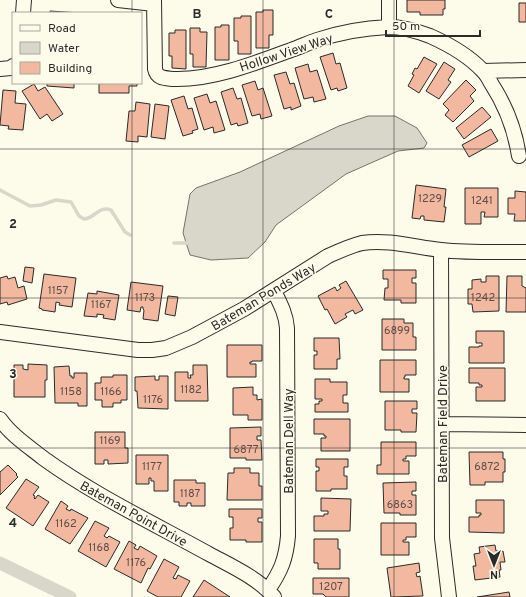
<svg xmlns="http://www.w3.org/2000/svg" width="526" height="597" font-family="Overpass,sans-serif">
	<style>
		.water { fill: #d8d7c9; stroke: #74746e }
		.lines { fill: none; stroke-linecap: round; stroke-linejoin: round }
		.stream { stroke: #d8d7c9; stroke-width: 3.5 }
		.canal { stroke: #d8d7c9; stroke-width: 13 }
		.building { fill: #f2b8a0; stroke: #2b2b2b }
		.minor-casing { stroke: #2b2b2b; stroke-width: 16 }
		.minor { stroke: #fdfbea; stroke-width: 14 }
		.grid { fill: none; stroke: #2b2b2b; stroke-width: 1; stroke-opacity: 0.55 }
		.labels { text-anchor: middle; stroke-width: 3; stroke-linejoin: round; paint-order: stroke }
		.number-label { font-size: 11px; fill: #5d4e48 }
		.street-label { font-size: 13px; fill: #2b2b2b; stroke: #fdfbea }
		.grid-label { font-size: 13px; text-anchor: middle; font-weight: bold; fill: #2b2b2b; stroke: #fdfbea; stroke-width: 3; stroke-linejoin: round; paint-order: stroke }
	</style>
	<rect width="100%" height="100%" fill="#fdfbea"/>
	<!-- water -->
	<path class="water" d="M 368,116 L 395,116 L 417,128 L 427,143 L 424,148 L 398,151 L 346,174 L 276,225 L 265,242 L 248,258 L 211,260 L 190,255 L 183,233 L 190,194 L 196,188 L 240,172 L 339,126 Z"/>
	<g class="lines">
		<!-- stream -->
		<path class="stream" d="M 0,190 L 30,206 L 41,205 L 56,200 L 71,202 L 79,216 L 84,219 C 94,219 99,205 111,210 L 125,232 L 130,235
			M 174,243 L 187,243"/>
		<!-- canal -->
		<path class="canal" d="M 0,563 L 70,597"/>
	</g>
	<!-- building -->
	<path class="building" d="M 407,0 L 445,0 L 445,9 L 443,9 L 443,15 L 420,15 L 420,12 L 407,12 Z
		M 519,3 L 526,3 L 526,22 L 519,22 Z
		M 263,10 L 273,10 L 273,35 L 269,35 L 269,48 L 256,48 L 256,12 L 263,12 Z
		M 50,11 L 80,13 L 50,13 Z
		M 241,16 L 251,16 L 251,54 L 238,54 L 238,41 L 234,41 L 234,18 L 241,18 Z
		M 221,25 L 229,25 L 229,60 L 215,60 L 215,27 L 221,27 Z
		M 190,28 L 200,28 L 200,32 L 207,32 L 206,67 L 193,67 L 193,54 L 190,54 Z
		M 175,30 L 186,30 L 186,69 L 172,68 L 172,56 L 169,56 L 169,33 L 175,33 Z
		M 333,53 L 336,64 L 340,63 L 347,88 L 338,91 L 337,88 L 331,90 L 320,57 Z
		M 424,57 L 437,64 L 419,93 L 408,86 L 414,75 L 412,74 L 415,68 L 417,69 Z
		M 444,62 L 455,69 L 448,80 L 451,82 L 439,99 L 426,91 Z
		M 308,64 L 310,72 L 317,70 L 326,99 L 314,102 L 313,97 L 304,99 L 295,68 Z
		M 286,72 L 290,84 L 294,83 L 301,106 L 291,110 L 291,107 L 284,109 L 274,75 Z
		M 466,80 L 476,90 L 470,96 L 474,101 L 453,122 L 445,115 L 449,110 L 443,104 Z
		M 255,81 L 258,90 L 263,88 L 272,116 L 261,119 L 260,114 L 252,116 L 242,85 Z
		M 47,83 L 74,83 L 74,88 L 47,86 Z
		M 99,83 L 137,83 L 137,86 L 129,86 L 129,93 L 99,93 Z
		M 34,84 L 38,91 L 45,87 L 63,114 L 52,121 L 47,114 L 40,119 L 22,91 Z
		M 233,88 L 237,99 L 241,98 L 248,123 L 238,126 L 237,123 L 231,125 L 221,92 Z
		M 3,90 L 16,91 L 15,103 L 26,104 L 23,130 L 8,129 L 9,126 L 0,125 Z
		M 207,94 L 210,103 L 216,101 L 225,130 L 214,133 L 213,127 L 204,130 L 194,98 Z
		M 184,96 L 188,109 L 192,108 L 198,129 L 192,131 L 193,133 L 183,136 L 171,100 Z
		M 136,102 L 150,104 L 147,137 L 138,136 L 138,142 L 126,141 L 129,111 L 135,111 Z
		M 155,104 L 169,106 L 165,139 L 151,137 Z
		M 482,107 L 491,117 L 464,139 L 456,128 Z
		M 491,129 L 498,141 L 469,157 L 462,145 Z
		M 416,185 L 446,189 L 444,207 L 446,207 L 444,222 L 424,220 L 424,216 L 421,216 L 420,219 L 412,218 Z
		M 465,188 L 498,188 L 498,217 L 484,217 L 485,212 L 481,212 L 481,224 L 465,224 Z
		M 515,191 L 526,192 L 526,221 L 514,221 L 515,214 L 508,214 L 508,198 L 515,198 Z
		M 25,267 L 34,268 L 32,283 L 23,281 Z
		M 383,270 L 416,270 L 416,278 L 412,278 L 412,283 L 416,283 L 416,303 L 401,303 L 401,300 L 384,300 L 385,288 L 388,288 L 388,279 L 383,279 Z
		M 44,274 L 76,278 L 72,307 L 59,305 L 60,303 L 56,302 L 55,312 L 42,310 L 42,309 L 39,308 Z
		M 7,276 L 8,279 L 15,277 L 18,288 L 24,286 L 27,299 L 8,305 L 7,302 L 0,304 L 0,278 Z
		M 486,276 L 499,276 L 499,311 L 473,312 L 472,304 L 468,304 L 468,289 L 472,289 L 472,280 L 481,279 L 481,282 L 486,282 Z
		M 507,276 L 522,276 L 522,286 L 526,288 L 526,312 L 506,312 Z
		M 346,281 L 363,310 L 355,314 L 353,310 L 345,314 L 347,317 L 335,324 L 327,309 L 325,310 L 318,296 L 335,287 L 337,291 L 341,288 L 339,285 Z
		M 131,282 L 163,286 L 158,321 L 143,319 L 144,310 L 143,309 L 143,307 L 141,307 L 140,312 L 127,310 Z
		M 97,291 L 119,295 L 115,320 L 103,318 L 104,315 L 97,314 L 97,317 L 84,316 L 88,293 L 97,294 Z
		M 168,296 L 178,297 L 175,316 L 165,314 Z
		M 382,319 L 404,319 L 404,323 L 413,323 L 413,337 L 416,337 L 416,350 L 382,350 Z
		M 476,331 L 504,331 L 504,363 L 469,363 L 469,347 L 479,347 L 479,346 L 482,346 L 482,343 L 476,343 Z
		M 314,338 L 339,338 L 340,359 L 337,359 L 337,369 L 314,369 L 314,355 L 317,355 L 317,351 L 314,351 Z
		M 227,345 L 262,345 L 262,361 L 252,361 L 252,362 L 250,362 L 250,364 L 256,364 L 256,377 L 227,377 Z
		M 380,360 L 416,360 L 416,375 L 405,375 L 405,377 L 404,377 L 404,379 L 409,379 L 409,392 L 380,392 Z
		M 28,364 L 47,365 L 47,380 L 45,380 L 45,397 L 14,397 L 14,365 L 23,365 L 23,369 L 28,370 Z
		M 193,365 L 207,365 L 208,401 L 175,401 L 175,372 L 188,372 L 188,378 L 191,378 L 190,375 L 193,375 Z
		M 69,366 L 70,376 L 72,376 L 72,378 L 74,378 L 74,373 L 87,373 L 87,406 L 78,406 L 78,403 L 55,403 L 54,367 Z
		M 469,368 L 505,368 L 505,401 L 476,401 L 476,387 L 482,387 L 482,385 L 479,385 L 479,383 L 469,383 Z
		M 113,375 L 127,375 L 127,400 L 121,400 L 121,403 L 113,403 L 113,407 L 102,407 L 102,400 L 95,400 L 95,383 L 101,383 L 101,377 L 113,377 Z
		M 155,376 L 155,380 L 159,380 L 159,376 L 168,376 L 168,409 L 138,408 L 137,391 L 135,391 L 135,377 Z
		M 315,379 L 330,379 L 330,382 L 347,382 L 347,395 L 343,395 L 343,403 L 348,403 L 348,412 L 315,412 L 315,404 L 319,404 L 319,401 L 322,401 L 322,399 L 315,399 Z
		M 253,387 L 253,395 L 257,395 L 257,400 L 262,399 L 262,420 L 248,420 L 248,415 L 233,415 L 233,388 Z
		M 385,401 L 417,401 L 417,409 L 412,409 L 412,413 L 417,413 L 416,432 L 401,432 L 401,430 L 385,430 Z
		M 314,419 L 350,419 L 350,451 L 321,451 L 321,438 L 326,438 L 326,436 L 324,436 L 324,434 L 314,434 Z
		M 261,427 L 261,436 L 257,436 L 257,440 L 261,440 L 262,460 L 246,460 L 246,458 L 230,458 L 230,428 Z
		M 95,432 L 125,432 L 125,448 L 128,448 L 128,463 L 108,464 L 108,460 L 104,460 L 104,464 L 95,464 Z
		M 381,442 L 416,442 L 416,456 L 406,456 L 406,459 L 403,459 L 403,461 L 409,461 L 409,474 L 377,474 L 377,465 L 381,465 Z
		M 469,452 L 503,452 L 503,459 L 505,459 L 505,472 L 503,472 L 503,482 L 485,482 L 485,485 L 470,485 Z
		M 136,455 L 168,455 L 168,491 L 154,491 L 154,481 L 151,481 L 151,478 L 149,478 L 149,484 L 136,484 Z
		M 316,459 L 348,459 L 348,467 L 344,467 L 344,476 L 347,476 L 347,489 L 331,489 L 331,491 L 316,491 L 316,471 L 319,471 L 319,467 L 316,467 Z
		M 8,465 L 17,474 L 16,475 L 18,477 L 0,495 L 0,472 Z
		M 234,468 L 250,468 L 250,473 L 259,473 L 259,486 L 262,486 L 262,500 L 227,500 L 228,473 L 234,473 Z
		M 26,479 L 39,487 L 33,495 L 35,496 L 34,498 L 35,499 L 38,495 L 49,502 L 33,526 L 6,508 Z
		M 174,480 L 196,480 L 196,483 L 205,483 L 205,506 L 191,506 L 191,503 L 187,503 L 187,506 L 179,506 L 179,502 L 174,502 Z
		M 416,482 L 416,491 L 412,491 L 412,495 L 416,495 L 416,515 L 400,515 L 400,513 L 384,513 L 383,483 Z
		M 321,498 L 351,499 L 350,531 L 314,531 L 314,516 L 324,516 L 324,514 L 328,514 L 328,511 L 321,511 Z
		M 476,500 L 504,500 L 504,533 L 469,532 L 469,517 L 479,517 L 479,515 L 481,515 L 481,513 L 476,513 Z
		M 61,501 L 68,506 L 66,509 L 70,511 L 71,509 L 88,518 L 70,544 L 45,529 Z
		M 229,509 L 262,509 L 262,518 L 258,518 L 258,522 L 262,522 L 262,542 L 246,542 L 246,540 L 230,540 L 230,528 L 233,528 L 233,517 L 229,517 Z
		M 95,521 L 109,528 L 104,536 L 107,538 L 109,536 L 120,542 L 106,567 L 78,551 Z
		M 381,523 L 416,523 L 416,537 L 406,537 L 406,540 L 403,540 L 403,542 L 409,542 L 409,555 L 381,555 Z
		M 314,539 L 338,539 L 338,549 L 340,549 L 340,569 L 318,569 L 318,563 L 314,563 Z
		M 129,541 L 136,545 L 134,548 L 138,550 L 140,546 L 157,556 L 150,569 L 148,568 L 141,583 L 114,569 Z
		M 495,545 L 496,551 L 503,551 L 505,562 L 500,562 L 501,570 L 499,570 L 500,577 L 475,580 L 473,566 L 476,566 L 474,554 L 480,553 L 479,547 Z
		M 164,559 L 179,567 L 173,578 L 176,579 L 178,575 L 190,581 L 181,597 L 158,597 L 147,591 Z
		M 419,563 L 420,572 L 416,573 L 417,577 L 420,576 L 423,596 L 391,597 L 387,568 Z
		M 313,578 L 349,578 L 349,597 L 326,597 L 323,594 L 313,594 Z
		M 204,580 L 230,597 L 193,597 Z
		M 509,592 L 510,597 L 477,597 Z"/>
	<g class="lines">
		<!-- minor casing -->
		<g class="minor-casing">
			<path id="minor" d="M 118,0 L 154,4
				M 154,0 L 155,69 C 157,79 165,78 174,79 C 212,80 256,63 291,50 C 300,47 308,43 317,40 C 338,33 366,28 388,27 C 402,27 417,31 430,36 C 448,44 469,56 483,71 C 486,74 489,79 491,83 C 506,106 515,130 519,156
				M 389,0 L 389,27
				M 23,13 L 24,0
				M 0,69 L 11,68 L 13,66
				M 483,71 L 526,70
				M 441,250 L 442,538 L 449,597
				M 0,332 L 138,350 L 152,350 L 166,348 L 192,337 L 244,309 L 328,256 C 339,251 350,246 362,243 C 387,239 415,247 441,250 C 469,253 498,252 526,252
				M 0,419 C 11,435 28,446 43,458 C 94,495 153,523 209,554 C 231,566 258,578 274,597
				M 443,424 L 526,425
				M 268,590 C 281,571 286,559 288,536 L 287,328 C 286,314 280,303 274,291"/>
		</g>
		<!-- minor -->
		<use href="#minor" class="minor"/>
	</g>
	<!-- grid -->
	<path class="grid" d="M 132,0 L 132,13M 263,0 L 263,597M 394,0 L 394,597M 132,83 L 132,597M 0,149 L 526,149M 0,298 L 526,298M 0,448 L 526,448"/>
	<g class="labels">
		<!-- number labels -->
		<g class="number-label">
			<text x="430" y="202">1229</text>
			<text x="482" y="204">1241</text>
			<text x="58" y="294">1157</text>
			<text x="145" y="301">1173</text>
			<text x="483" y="301">1242</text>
			<text x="101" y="308">1167</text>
			<text x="397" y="334">6899</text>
			<text x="191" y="393">1182</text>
			<text x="71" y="395">1158</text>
			<text x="111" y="395">1166</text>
			<text x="153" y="403">1176</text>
			<text x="110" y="444">1169</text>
			<text x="246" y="453">6877</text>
			<text x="152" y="470">1177</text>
			<text x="487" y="470">6872</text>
			<text x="190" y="497">1187</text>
			<text x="400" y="508">6863</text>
			<text x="66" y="527">1162</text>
			<text x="99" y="551">1168</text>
			<text x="136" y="566">1176</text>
			<text x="331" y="590">1207</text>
		</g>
		<!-- street labels -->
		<g class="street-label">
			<text transform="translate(286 52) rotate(-18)" y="5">Hollow View Way</text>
			<text transform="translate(263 296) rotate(-31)" y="5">Bateman Ponds Way</text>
			<text transform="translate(442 424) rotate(-90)" y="5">Bateman Field Drive</text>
			<text transform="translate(288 441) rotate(-90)" y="5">Bateman Dell Way</text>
			<text transform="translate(134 513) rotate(29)" y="5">Bateman Point Drive</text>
		</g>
	</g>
	<g class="grid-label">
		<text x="197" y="18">B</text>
		<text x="329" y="18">C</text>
		<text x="13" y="228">2</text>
		<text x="13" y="378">3</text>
		<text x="13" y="527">4</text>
	</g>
	<!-- legend -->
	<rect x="12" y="12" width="130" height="72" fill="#fdfbea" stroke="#a9a89e"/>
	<rect x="20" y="25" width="20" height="6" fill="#fdfbea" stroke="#a9a89e"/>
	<text x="48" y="32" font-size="12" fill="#2b2b2b">Road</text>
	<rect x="20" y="42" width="20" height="12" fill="#d8d7c9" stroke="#a9a89e"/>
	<text x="48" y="52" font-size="12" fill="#2b2b2b">Water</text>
	<rect x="20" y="62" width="20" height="12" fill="#f2b8a0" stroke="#a9a89e"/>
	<text x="48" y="72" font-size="12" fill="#2b2b2b">Building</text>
	<!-- north arrow -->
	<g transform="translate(494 565) rotate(180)" stroke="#fdfbea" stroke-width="3" paint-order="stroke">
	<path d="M0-3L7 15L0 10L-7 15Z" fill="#2b2b2b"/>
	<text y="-6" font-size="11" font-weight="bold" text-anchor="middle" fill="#2b2b2b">N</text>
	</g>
	<!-- scale -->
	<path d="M386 30v6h94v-6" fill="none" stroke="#2b2b2b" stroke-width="2"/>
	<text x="392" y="30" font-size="12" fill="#2b2b2b" stroke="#fdfbea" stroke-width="3" paint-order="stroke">50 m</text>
</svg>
